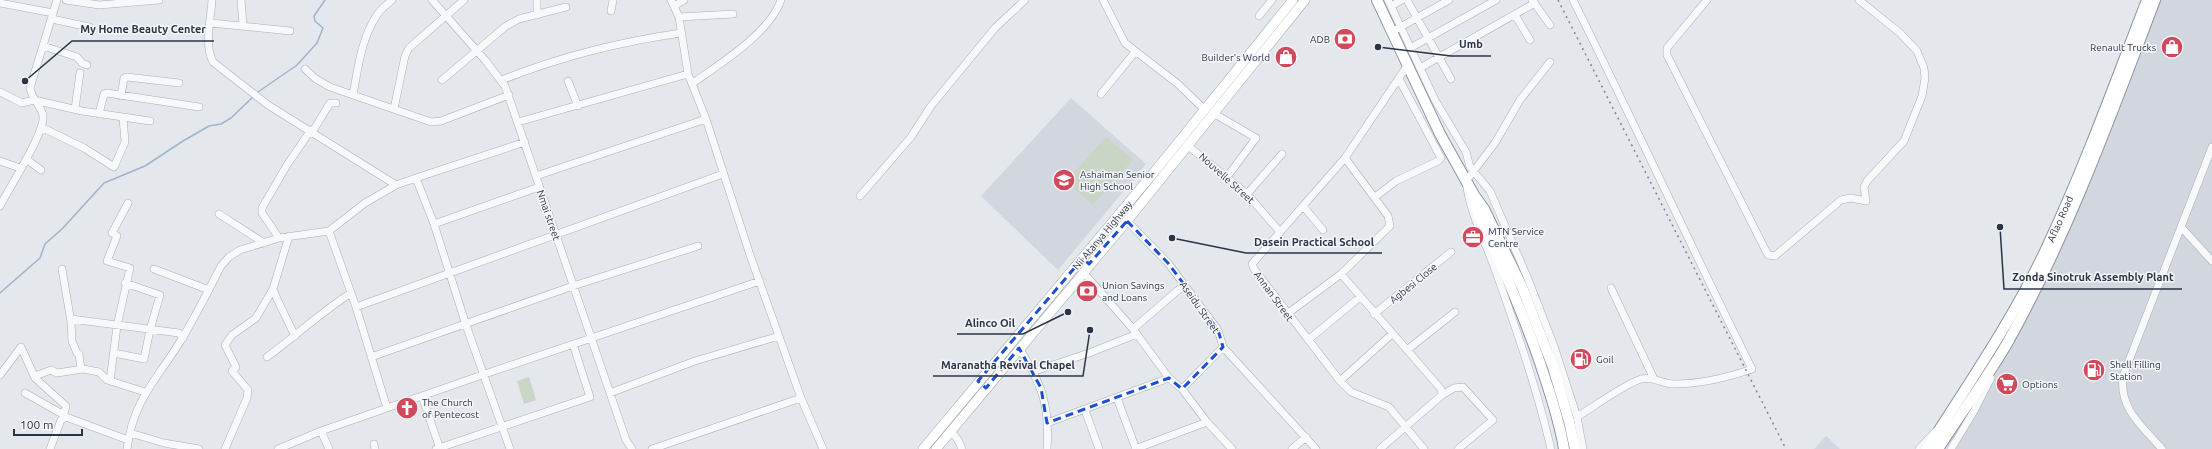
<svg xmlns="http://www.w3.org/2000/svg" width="2212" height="449" font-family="Ubuntu,sans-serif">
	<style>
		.built { fill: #d2d6de }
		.green { fill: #c9d6c5 }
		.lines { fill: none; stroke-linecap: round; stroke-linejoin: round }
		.stream { stroke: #9fb4cc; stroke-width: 1.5 }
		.minor-casing { stroke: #a9aeb7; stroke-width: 8 }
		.major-casing { stroke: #a3abb8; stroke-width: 10 }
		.highway-casing { stroke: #8b94a3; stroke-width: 12 }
		.minor { stroke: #f7f8fa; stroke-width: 7 }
		.major { stroke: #fff; stroke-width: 9 }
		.highway { stroke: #fff; stroke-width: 10 }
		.rail { stroke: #7d8696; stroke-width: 1.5; stroke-dasharray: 2 4; stroke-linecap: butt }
		.marked { fill: none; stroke: #1d4ed8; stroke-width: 3; stroke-dasharray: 8 5; stroke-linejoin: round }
		.labels { text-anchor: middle; stroke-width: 3; stroke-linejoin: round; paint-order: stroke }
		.poi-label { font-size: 10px; fill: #2b3445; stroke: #f4f6f9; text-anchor: start }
		.street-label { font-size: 10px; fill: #2b3445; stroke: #f4f6f9 }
		.leader { fill: none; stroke: #2b3445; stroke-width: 1.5 }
		.callout-dot { fill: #2b3445; stroke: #f4f6f9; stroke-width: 1.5 }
		.callout-label { font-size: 11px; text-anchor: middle; font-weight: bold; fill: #2b3445; stroke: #f4f6f9; stroke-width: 3; stroke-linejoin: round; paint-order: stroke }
	</style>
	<rect width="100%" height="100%" fill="#e4e7ec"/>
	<!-- built -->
	<path class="built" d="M 2159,0 L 2212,0 L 2212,449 L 1953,449 L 1995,376 L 2026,315 Z
		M 1071,98 L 1146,164 L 1058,270 L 981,196 Z
		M 1826,436 L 1840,449 L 1814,449 Z"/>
	<!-- green -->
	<path class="green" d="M 1106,137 L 1133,160 L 1093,205 L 1066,181 Z
		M 529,377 L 536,400 L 524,404 L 517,381 Z"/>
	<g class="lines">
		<!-- stream -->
		<path class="stream" d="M 258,92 L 297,65 L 317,43 L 323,28 L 315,21 L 314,16 L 325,0
			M 0,293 L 40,258 L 45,244 L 62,229 L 104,183 L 145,166 L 183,141 L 209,126 L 221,124 L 231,118 L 254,96"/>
		<!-- minor casing -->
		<g class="minor-casing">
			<path id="minor" d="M 66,0 L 99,5 L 159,0
				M 212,0 C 211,18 204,45 213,62 L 268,105 L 396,185 L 416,178
				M 241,0 L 243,25
				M 432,0 L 485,60 L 505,86 L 610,393 L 626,440 L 632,449
				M 537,0 L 537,15
				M 671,0 L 679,17 L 688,74 L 706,119 L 750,255 L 801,398 L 823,449
				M 1103,0 L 1125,43 L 1178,84 L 1205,110
				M 1388,0 L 1435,100 L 1466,152 L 1470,167 L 1490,191 L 1528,279 L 1554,346 L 1577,417 L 1583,449
				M 1407,0 L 1451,79
				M 1532,0 L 1550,25
				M 1573,0 C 1634,122 1691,247 1752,369 C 1726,378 1701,384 1674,384 C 1662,384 1653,376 1641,379 C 1625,384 1593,407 1577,417
				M 1707,0 L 1667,48 L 1667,55 L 1768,255 L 1775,256 L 1841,200 L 1851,198 L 1866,201 L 1864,187 L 1867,181 L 1904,141 L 1922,96 L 1925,78 L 1924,68 L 1917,51 L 1900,33 L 1859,0
				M 0,3 L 53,13
				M 674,6 L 684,0
				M 1391,6 L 1402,0
				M 611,11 L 613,0
				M 1515,15 L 1530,40
				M 1259,16 L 1272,0
				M 679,17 L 733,14
				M 52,19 L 89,27
				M 211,23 L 290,31
				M 1397,29 L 1449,0
				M 43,46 L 77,57 L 82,63 L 87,65
				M 1412,47 L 1496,0
				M 1550,62 L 1520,100 L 1495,143 L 1466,181 C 1470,215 1485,240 1496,272 C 1517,331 1537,389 1551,449
				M 1407,66 L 1345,158 L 1252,264 L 1254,269 L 1340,381 L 1351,392 L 1389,407 L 1424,449
				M 1420,68 L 1535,3
				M 305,69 L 316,79 L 330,87 L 431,122 L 441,121 L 509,95
				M 442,80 L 506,26 L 519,19 L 566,7
				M 502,80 C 559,57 619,42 681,33
				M 568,81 L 578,106
				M 693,83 C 721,63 770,33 781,0
				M 0,92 L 22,103 L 34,100 L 82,111 L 150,121
				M 1101,94 L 1135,52
				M 353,95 C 358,68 361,39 377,15 C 380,9 387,5 392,0
				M 121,96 L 124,78 L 127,77 L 179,83
				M 75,109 L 80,73
				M 394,109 L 405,56 L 409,48 L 464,0
				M 1213,113 L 1256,138 L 1227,177
				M 99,114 L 104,94 L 107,93 L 199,107
				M 518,122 L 688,74
				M 41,127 L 84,148 L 114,167 L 125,142 L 123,118
				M 313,131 L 330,103 L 336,103
				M 1187,145 L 1247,194 L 1280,232
				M 26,159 L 41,170
				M 0,161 L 20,168
				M 536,176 L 706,119
				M 1247,194 L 1282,154
				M 860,196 L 911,137 L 931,106 L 995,28 L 1025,0
				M 1375,197 L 1396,181 L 1438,161 L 1441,158 L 1399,79
				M 0,206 C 9,188 45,133 43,116 C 42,106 32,100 30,88 L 57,0
				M 1303,206 L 1323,230
				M 219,214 L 264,243
				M 1127,221 L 1168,263 L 1218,330 L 1223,347 L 1316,449
				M 434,224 L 416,178 L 525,142
				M 2182,228 L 2212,261
				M 329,231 L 356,307 L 387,408
				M 289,236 L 273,289 L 277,299 L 295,336
				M 279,238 L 262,213 L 262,208 L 287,165 L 311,130
				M 62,269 L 71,322 L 72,341 L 77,353 L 79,354 L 81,369
				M 154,269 L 209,290
				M 1083,272 L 1133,329 L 1169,378 L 1182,389 L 1207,422 L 1232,449
				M 1341,274 L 1441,389 L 1442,395
				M 1611,288 L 1654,379
				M 356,307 L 723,174
				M 1287,314 L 1341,274 L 1390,226 L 1388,216 L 1345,158
				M 1374,314 L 1451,252
				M 71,319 L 179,333 L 183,338
				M 1133,329 L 1184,285
				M 1308,340 L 1360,297
				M 1019,348 C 1042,384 1050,406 1047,449
				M 1407,350 L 1455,312
				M 114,353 L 144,359 L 150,330 L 160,295 L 125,283
				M 267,357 C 296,336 321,312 351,293
				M 371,357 L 573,286 L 698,246
				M 1035,371 L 1089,353 L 1137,334
				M 0,375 L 21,347 L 35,378 L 66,406 L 63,417
				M 35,376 L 51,370 L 57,373 L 83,369 L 99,372 L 107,380 L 145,392
				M 110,381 L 117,326 L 130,268 L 107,261 L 117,236 L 112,233 L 128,203
				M 1340,381 L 1392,334
				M 1182,389 L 1223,347
				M 25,393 L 64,415
				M 610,393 L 695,361 L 779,336
				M 422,396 L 440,449
				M 1117,398 L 1136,449
				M 1085,410 L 1099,449
				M 1047,423 L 1169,378
				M 321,431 L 329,449
				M 130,433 L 164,443 L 199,449
				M 947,435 L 951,432 C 958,438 959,442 962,449
				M 374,444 L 375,449
				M 50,449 L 61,420 L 66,417 L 128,440
				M 127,449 C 133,402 154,383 178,345 C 194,320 207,293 221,266 L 229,257 L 240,250 L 279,238 L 329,231 L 365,203 L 396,185
				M 225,449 L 247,398 L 248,390 L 232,371 L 236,367 L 225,345 L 232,335 L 256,318 L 273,289
				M 278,449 L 321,431 L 485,374 L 760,281
				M 436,449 L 590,397 L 573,344
				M 510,449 L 466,325 L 434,224 L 539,187
				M 652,449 L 801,398
				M 1135,449 L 1207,422
				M 1292,449 L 1306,437
				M 1380,449 L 1442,395 L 1454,388 L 1463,387 L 1493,420 L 1458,449
				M 1919,449 L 1935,432
				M 1951,449 L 1974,411 L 1991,378
				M 2162,449 C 2142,426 2119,409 2123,376 L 2212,147"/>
		</g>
		<!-- major casing -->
		<g class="major-casing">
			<path id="major" d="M 923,449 L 1160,165 L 1293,0
				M 936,449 L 1127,221 L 1305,0"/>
		</g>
		<!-- highway casing -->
		<g class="highway-casing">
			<g id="highway">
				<path d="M 1377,0 L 1440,134 L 1474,195 L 1484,209 L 1522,287 L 1553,367 L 1569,421 L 1575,449"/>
				<path d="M 1475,199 L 1478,213 C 1503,267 1526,319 1544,375 C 1552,399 1560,424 1564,449"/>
				<path id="s1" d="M 1927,449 C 1969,383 2014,318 2047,247 C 2085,166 2115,83 2147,0"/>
				<path d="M 1938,449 C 1961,413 1988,377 2009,340 C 2069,232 2111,115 2155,0"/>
			</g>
		</g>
		<!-- minor -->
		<use href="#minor" class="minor"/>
		<!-- major -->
		<use href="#major" class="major"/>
		<!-- highway -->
		<use href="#highway" class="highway"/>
		<!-- rail -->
		<path class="rail" d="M 1558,0 L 1786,449"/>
	</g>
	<!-- marked area -->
	<path class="marked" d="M 1127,221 L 1168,263 L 1218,330 L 1223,347 L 1182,389 L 1169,378 L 1047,423 L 1041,388 L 1019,348 L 986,388 L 978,381 L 1083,258 L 1089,264 Z"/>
	<!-- icons -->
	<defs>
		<g id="bank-disc" transform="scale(1.15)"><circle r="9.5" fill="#d1495b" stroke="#f4f6f9"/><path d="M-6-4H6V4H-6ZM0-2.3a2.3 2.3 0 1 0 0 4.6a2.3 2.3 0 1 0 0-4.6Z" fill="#fff"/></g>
		<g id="shop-disc" transform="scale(1.15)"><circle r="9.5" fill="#d1495b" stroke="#f4f6f9"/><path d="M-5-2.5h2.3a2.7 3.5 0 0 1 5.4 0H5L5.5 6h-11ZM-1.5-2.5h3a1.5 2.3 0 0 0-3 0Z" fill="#fff"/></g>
		<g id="school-disc" transform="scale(1.15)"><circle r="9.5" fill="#d1495b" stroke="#f4f6f9"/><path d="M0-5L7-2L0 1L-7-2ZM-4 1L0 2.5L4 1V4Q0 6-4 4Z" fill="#fff"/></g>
		<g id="office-disc" transform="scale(1.15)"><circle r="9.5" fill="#d1495b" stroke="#f4f6f9"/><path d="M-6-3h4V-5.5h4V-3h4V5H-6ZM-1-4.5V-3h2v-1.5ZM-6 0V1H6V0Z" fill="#fff"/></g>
		<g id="fuel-disc" transform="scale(1.15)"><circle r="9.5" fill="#d1495b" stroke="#f4f6f9"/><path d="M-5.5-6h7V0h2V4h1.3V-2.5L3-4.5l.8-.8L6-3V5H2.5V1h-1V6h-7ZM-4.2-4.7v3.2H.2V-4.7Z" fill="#fff"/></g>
		<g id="supermarket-disc" transform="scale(1.15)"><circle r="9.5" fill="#d1495b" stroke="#f4f6f9"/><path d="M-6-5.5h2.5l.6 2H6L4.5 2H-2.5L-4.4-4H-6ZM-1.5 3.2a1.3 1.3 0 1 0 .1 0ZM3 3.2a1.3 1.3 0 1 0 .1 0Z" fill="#fff"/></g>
		<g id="church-disc" transform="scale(1.15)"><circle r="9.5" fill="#d1495b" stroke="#f4f6f9"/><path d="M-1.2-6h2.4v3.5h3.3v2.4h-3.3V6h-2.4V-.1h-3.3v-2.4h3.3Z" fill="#fff"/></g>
	</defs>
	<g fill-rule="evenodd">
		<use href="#bank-disc" x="1345" y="39"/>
		<use href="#shop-disc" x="2172" y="47"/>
		<use href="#shop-disc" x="1286" y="57"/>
		<use href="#school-disc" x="1064" y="180"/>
		<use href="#office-disc" x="1473" y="237"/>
		<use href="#bank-disc" x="1087" y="291"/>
		<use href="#fuel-disc" x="1581" y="359"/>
		<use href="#fuel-disc" x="2094" y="370"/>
		<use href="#supermarket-disc" x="2007" y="384"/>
		<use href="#church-disc" x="407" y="408"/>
	</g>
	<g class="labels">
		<!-- poi labels -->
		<g class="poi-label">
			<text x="1330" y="43" text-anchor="end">ADB</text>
			<text x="2156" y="51" text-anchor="end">Renault Trucks</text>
			<text x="1270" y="61" text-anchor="end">Builder's World</text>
			<text x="1080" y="178">Ashaiman Senior<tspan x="1080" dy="12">High School</tspan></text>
			<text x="1488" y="235">MTN Service<tspan x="1488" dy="12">Centre</tspan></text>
			<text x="1102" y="289">Union Savings<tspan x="1102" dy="12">and Loans</tspan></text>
			<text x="1596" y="363">Goil</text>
			<text x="2110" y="368">Shell Filling<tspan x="2110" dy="12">Station</tspan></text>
			<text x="2022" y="388">Options</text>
			<text x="422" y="406">The Church<tspan x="422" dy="12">of Pentecost</tspan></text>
		</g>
		<!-- street labels -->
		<g class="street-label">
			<text transform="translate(1227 178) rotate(42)" y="4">Nouvelle Street</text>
			<text transform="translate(549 215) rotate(71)" y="4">Nmai street</text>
			<text dy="4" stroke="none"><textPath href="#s1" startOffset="266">Aflao Road</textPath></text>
			<text transform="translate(1102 235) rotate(-50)" y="4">Nii Atanya Highway</text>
			<text transform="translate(1413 283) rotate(-39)" y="4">Agbesi Close</text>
			<text transform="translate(1274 296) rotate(54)" y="4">Annan Street</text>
			<text transform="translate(1200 307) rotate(55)" y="4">Aseidu Street</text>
		</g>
	</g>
	<!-- callouts -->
	<path class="leader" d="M25 81L72 41H214M1378 47L1451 56H1491M1172 238L1246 253H1382M2000 227L2004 289H2182M1068 312L1023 334H957M1090 330L1083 376H933"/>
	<g class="callout-dot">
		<circle cx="25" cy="81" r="4"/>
		<circle cx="1378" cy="47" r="4"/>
		<circle cx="1172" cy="238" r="4"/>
		<circle cx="2000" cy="227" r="4"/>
		<circle cx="1068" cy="312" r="4"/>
		<circle cx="1090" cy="330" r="4"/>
	</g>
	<g class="callout-label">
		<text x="143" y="33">My Home Beauty Center</text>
		<text x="1471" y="48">Umb</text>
		<text x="1314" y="246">Dasein Practical School</text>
		<text x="2093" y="281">Zonda Sinotruk Assembly Plant</text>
		<text x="990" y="327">Alinco Oil</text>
		<text x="1008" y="369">Maranatha Revival Chapel</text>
	</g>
	<!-- scale -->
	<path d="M14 429v6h68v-6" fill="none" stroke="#2b3445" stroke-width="2"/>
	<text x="20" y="429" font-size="12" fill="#2b3445" stroke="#f4f6f9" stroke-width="3" paint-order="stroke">100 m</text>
</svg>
